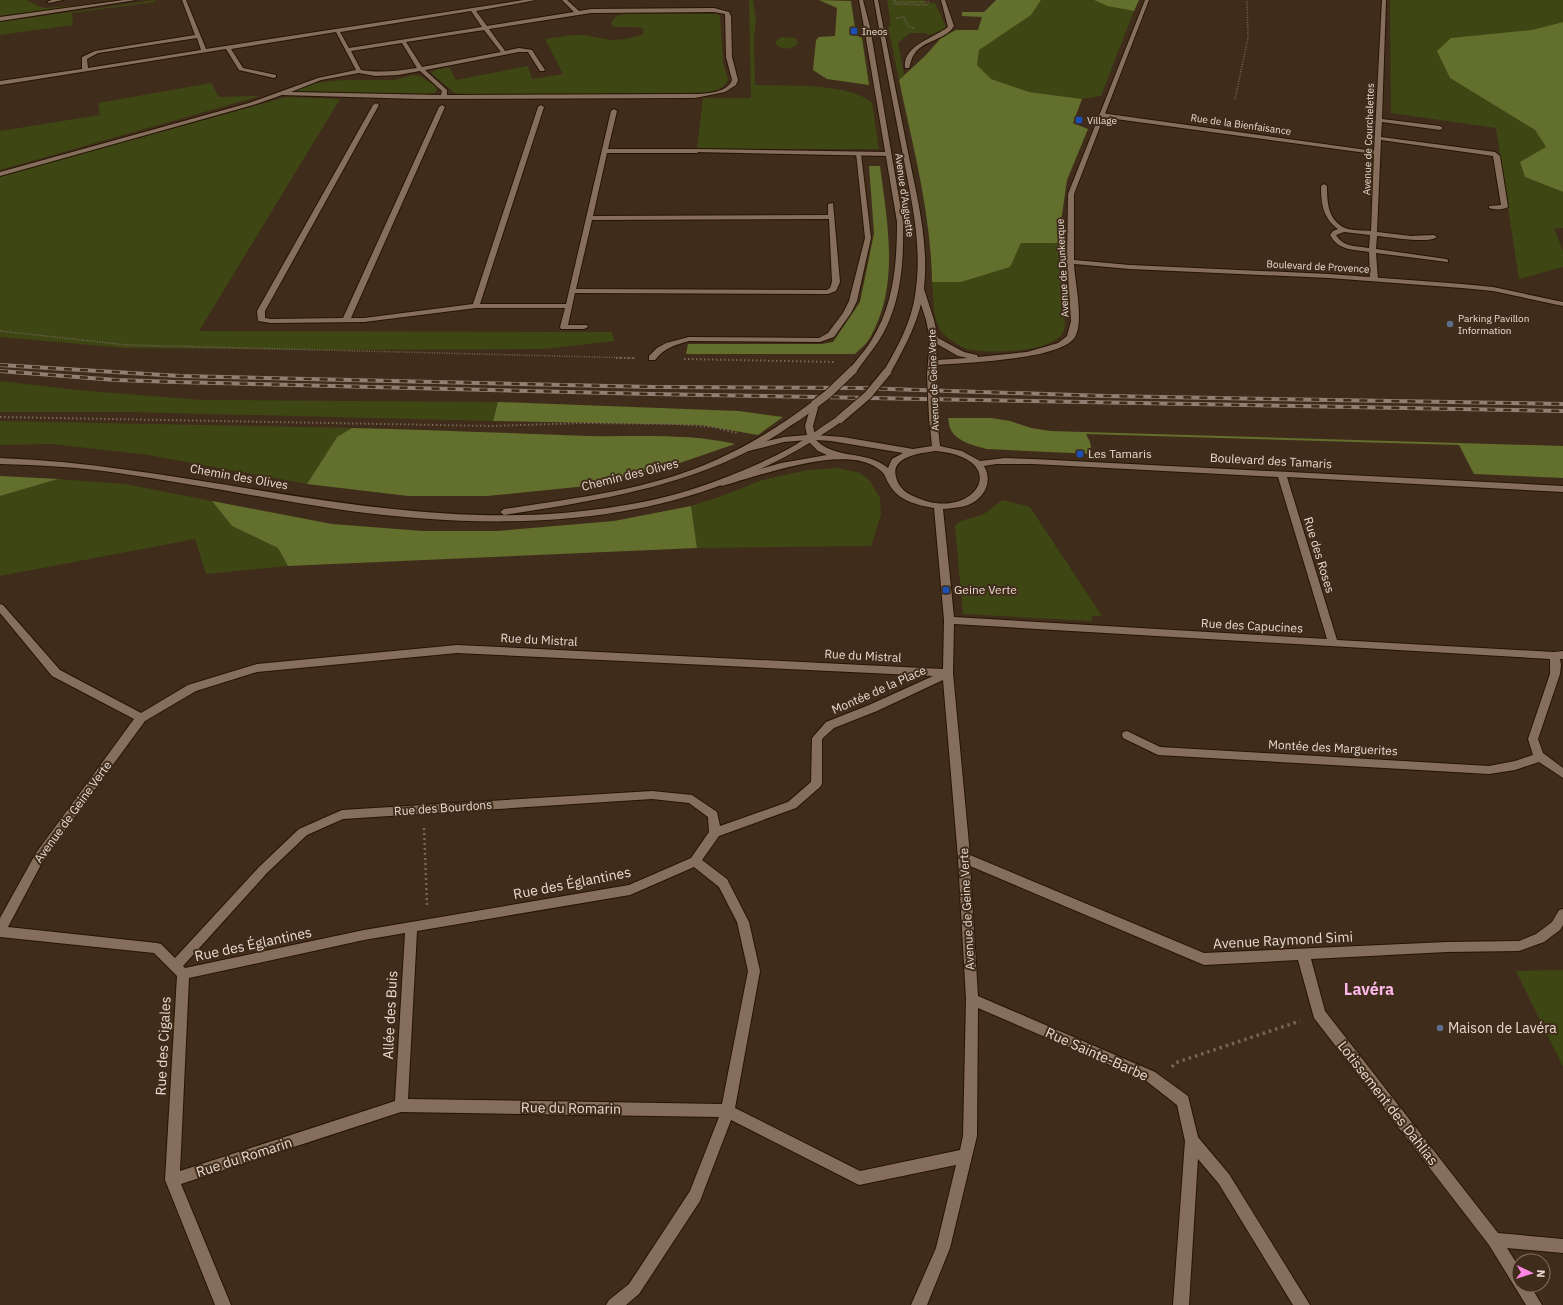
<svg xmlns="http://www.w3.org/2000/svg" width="1563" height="1305" font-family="'IBM Plex Sans',sans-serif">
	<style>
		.green { fill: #3e4614 }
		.forest { fill: #636f2c }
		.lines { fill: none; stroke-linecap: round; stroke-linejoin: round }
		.lane-casing { stroke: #261404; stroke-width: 2 }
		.street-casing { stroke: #261404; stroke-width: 2 }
		.secondary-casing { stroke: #261404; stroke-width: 2 }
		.path-far3 { stroke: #776556; stroke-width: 1.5; stroke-dasharray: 1 1.5; stroke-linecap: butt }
		.path-far2 { stroke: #776556; stroke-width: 2; stroke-dasharray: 1.5 2.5; stroke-linecap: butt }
		.path-far1 { stroke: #776556; stroke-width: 2.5; stroke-dasharray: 2 3; stroke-linecap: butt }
		.path { stroke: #776556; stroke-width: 3.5; stroke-dasharray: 2.5 4; stroke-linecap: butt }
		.lane { fill: #866e5c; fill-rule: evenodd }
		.street { fill: #866e5c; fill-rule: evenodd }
		.secondary { fill: #866e5c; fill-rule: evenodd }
		.rail-casing { stroke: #918072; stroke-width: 4 }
		.rail { stroke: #402c1b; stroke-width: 2.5; stroke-dasharray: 8; stroke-linecap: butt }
		.street-bridge-casing { stroke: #261404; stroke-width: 10; stroke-linecap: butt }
		.secondary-bridge-casing { stroke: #261404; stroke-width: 10; stroke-linecap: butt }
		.street-bridge { stroke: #866e5c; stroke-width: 8 }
		.secondary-bridge { stroke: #866e5c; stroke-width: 8 }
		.transit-dot { fill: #1a4fb4; stroke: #402c1b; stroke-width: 1.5 }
		.service-dot { fill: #5c6f8a; stroke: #402c1b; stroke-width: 1.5 }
		.labels { text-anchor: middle; stroke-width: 4; stroke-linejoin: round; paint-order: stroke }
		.far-poi-label { font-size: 10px; fill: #e9dbd1; stroke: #402c1b; text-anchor: start }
		.far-street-label { font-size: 10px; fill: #e9dbd1; stroke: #402c1b }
		.poi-label { font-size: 12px; fill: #e9dbd1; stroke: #402c1b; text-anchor: start }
		.street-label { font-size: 12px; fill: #e9dbd1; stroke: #402c1b }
		.near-street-label { font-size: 14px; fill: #e9dbd1; stroke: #402c1b }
		.near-poi-label { font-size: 14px; fill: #e9dbd1; stroke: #402c1b; text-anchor: start }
		.near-neighbourhood-label { font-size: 16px; font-weight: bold; fill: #fbb8e9; stroke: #402c1b }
	</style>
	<rect width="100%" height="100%" fill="#402c1b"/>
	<!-- green -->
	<path class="green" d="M 0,0 L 27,0 L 40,7 L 46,8 L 93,4 L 0,16 Z
		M 155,0 L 155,2 L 72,13 L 73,25 L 0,35 L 0,22 Z
		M 749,0 L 753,0 L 756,20 L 754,39 L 755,85 C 784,86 850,82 872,103 L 879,149 L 697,149 L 703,98 L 751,98 Z
		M 887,0 L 924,0 L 925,3 L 935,3 L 946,27 L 941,31 L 928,35 L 926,33 L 910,33 L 898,43 L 904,74 L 899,80 L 888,26 L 891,26 Z
		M 1041,0 L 1094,0 L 1107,6 L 1134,11 L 1101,96 L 1082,99 L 1029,92 L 991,79 L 977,65 L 979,50 L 1030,15 Z
		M 1390,0 L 1563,0 L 1563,22 L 1532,30 L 1450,78 L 1535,130 L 1546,147 L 1525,177 L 1563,192 L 1563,228 L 1554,228 L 1563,251 L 1563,267 L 1519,279 L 1496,128 L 1391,113 Z
		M 625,14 L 717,14 L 720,16 L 723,62 L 728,80 C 722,92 709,92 697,94 L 464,94 L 455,93 L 431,73 L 435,70 L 449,67 L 456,80 L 528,66 L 532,79 L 563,74 L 545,39 L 573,35 L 585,35 L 611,40 L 626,39 L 642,35 L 644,29 L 637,27 L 613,27 L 611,22 L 617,16 Z
		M 782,37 L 795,38 L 798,43 C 792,50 781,51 775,43 L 778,39 Z
		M 413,75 L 420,76 L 437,87 L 437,90 L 434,93 L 427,94 L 294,92 L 293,91 L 315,83 L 344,80 L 394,80 Z
		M 211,83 L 219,97 L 260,96 L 0,170 L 0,131 L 100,115 L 98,103 Z
		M 287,97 L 340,99 L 199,331 L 612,332 L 614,341 L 544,349 L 328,350 L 125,348 L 0,337 L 0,176 Z
		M 1021,243 L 1058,243 L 1065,324 C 1064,327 1064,333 1061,335 C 1047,353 988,354 967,349 C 959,346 948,339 942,332 C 932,320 934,297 932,282 L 961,282 Z
		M 0,381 L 77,390 L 202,400 L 498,402 L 493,421 L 127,412 L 0,412 Z
		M 0,421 L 352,428 L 337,437 L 307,484 L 148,455 L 52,444 L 0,445 Z
		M 838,468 L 860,473 L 870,481 L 880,498 L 881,515 L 871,546 L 697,548 L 691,506 L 722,496 L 762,480 L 808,470 Z
		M 58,479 L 125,484 L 212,501 L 232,526 L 278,548 L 288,566 L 206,574 L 195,539 L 0,576 L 0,496 Z
		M 1002,500 L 1030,507 L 1102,616 L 1092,616 L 1092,621 L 963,614 L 955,526 C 961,518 973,519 981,515 C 989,511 995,506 1002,500 Z
		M 1563,970 L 1563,1067 L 1516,971 Z"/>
	<!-- forest -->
	<path class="forest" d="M 819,0 L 851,1 L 856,35 L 862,38 L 869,85 L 827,79 L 813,70 L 816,40 L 819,37 L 835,36 L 837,8 Z
		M 996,0 L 1041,0 L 1031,15 L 979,50 L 977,65 L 991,79 L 1029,92 L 1082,99 L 1073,123 L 1088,129 L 1067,180 L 1058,243 L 1021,243 L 1010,267 L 961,282 L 932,282 C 931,213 913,147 899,80 L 925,56 L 942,37 L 956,30 L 978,30 L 982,17 L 962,16 L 962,12 L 984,12 Z
		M 1094,0 L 1139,0 L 1134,11 L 1107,6 Z
		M 1563,22 L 1563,192 L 1525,177 L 1520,162 L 1546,147 L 1535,130 L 1450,78 L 1437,51 L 1451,38 L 1532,30 Z
		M 869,166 L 880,166 C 887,221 900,284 871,336 C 868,343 860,349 855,354 L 686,354 L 688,344 L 822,344 L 833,342 L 860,302 L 874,233 Z
		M 498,402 L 739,411 L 783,417 L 758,435 L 701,425 L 493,421 Z
		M 948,418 L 991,418 L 1010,421 L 1031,428 L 1050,431 L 1563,446 L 1563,478 L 1474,474 L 1459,445 L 1086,434 L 1090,442 L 1092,454 L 987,449 C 976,446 957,442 951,430 C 949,427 949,422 948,418 Z
		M 352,428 C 430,430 509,433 588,436 C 637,437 687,433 735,444 L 671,466 L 587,486 L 487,496 L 408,496 L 307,484 L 337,437 Z
		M 0,476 L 58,479 L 0,496 Z
		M 212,501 L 332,524 L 423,531 L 497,531 L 614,521 L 691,506 L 697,548 L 288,566 L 278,548 L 232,526 Z"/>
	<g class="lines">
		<!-- lane casing -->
		<g class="lane-casing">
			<path id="lane" d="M 52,0 L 63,0 L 49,3 L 47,2 Z
				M 124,0 L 136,0 L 0,21 L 0,17 Z
				M 182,0 L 186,0 L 206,49 L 524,0 L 536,0 L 476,11 L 487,26 L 574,12 L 562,0 L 567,0 L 579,11 L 591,9 L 714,8 L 729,12 L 731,16 L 732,57 L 738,80 L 736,85 L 725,92 L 695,98 L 419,99 L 282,95 L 253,105 L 0,176 L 0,172 L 249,103 L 318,78 L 356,70 L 336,32 L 231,49 L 243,68 L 276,75 L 276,77 L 274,78 L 239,70 L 226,49 L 0,85 L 0,81 L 82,69 L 82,57 L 95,51 L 195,35 ZM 471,11 L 482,27 L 349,48 L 340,32 ZM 714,12 L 725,14 L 725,16 L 726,57 L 732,80 C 727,94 703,94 690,94 L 447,95 L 447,90 L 425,70 L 519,52 L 528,52 L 540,71 L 544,71 L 545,70 L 532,50 L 519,48 L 505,51 L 489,29 L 591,13 ZM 484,30 L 501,52 L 422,67 L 406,42 ZM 197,38 L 201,50 L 88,68 L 87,59 L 98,53 ZM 402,43 L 417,68 C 398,71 381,73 361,70 L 351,51 ZM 420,71 L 442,91 L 441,95 L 291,92 L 321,80 L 359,73 L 376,76 L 398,75 Z
				M 941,0 L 945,0 L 954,26 C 946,40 924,40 915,53 C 911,58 911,63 909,68 L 905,68 C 902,46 934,38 948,27 Z
				M 1382,0 L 1386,0 L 1382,119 L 1440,126 L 1443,128 L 1440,130 L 1382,122 L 1381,137 L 1495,152 L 1500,156 L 1508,207 C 1504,210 1494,210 1489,208 L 1489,206 L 1501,205 L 1493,156 L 1381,140 L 1377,232 L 1411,236 L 1434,235 L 1437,237 C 1428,244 1390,237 1377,236 L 1376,249 L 1446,259 L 1448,260 L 1448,262 L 1376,253 L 1378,279 L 1374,281 L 1370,279 L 1369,252 C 1352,249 1339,251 1330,235 L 1333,231 L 1338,229 C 1323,218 1321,204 1321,186 L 1324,184 L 1327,186 C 1327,202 1328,220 1345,228 C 1352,231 1363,230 1371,231 L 1374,154 L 1101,117 L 1098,115 L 1101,113 L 1374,151 ZM 1344,232 L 1370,235 L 1369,248 C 1356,246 1343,247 1336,235 Z
				M 376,103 L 379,105 L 265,311 L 265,318 L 271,319 L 343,318 L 439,107 L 442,105 L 445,107 L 351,318 L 364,318 L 473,304 L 538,107 L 541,105 L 544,107 L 480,304 L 566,304 L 611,111 L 614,109 L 617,111 L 608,149 L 697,149 L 700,151 L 697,153 L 607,153 L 593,216 L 828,215 L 828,204 L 833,203 L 840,282 L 836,291 L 828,294 L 575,293 L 568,325 L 587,325 L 588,327 L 584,329 L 561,329 L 560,327 L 565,308 L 476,308 L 364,322 L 271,323 L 258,321 L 257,311 L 373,105 ZM 829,219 L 832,282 L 830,288 L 827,290 L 576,289 L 592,220 Z
				M 856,153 L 861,154 L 871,238 L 857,301 L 851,313 L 834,337 L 820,342 L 689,341 C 675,345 664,348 655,360 L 649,360 L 649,356 L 657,348 L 666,343 L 689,337 L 819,338 L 828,333 L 843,313 L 849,301 L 865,238 Z
				M 1192,1134 L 1197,1136 L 1229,1174 L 1310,1305 L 1293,1305 L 1219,1184 L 1187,1146 L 1185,1141 L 1187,1136 Z"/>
		</g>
		<!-- street casing -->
		<g class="street-casing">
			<path id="street" d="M 1145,0 L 1149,0 L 1074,194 L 1074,260 L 1130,265 L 1329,274 L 1462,284 L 1493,287 L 1563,302 L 1563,306 L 1493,291 L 1462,288 L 1329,278 L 1130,269 L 1074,264 C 1075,283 1084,321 1075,337 C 1062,360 962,363 936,365 L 935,375 L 931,377 L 928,377 L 927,375 L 930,339 L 926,320 L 916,289 L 917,287 L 923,287 L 924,289 L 934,320 L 938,338 L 964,352 L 977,355 L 978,357 L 1027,352 L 1058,343 L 1067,336 L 1071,321 L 1067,262 L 1068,194 ZM 937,344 L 958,356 L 968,358 L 936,360 Z
				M 697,149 L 888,152 L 891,154 L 888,156 L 695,152 L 694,151 Z
				M 812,402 L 818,402 L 819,404 L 813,426 L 815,435 L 843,437 L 913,449 L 932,446 L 929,418 L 933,416 L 937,418 L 940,446 L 962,451 L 980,461 L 1005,458 L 1033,459 L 1563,486 L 1563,492 L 1287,477 L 1337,640 L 1554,652 L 1563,651 L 1563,659 L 1560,659 L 1561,665 L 1560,674 L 1538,739 L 1543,753 L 1563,768 L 1563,778 L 1539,762 L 1515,770 L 1489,774 L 1158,755 L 1123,738 L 1122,735 L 1123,732 L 1127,731 L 1160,747 L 1489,766 L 1515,761 L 1533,755 L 1528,739 L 1550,674 L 1550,659 L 954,624 L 953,673 L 970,855 L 1204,953 L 1447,942 L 1519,941 L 1536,934 L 1552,922 L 1559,910 L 1563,909 L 1563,925 L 1560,930 L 1544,942 L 1519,951 L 1447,952 L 1311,959 L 1325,1011 L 1498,1233 L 1563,1239 L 1563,1253 L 1507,1248 L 1519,1267 L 1519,1285 L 1530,1285 L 1542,1305 L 1526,1305 L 1489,1245 L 1314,1018 L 1298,960 L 1204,965 L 970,866 L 978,996 L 1155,1072 L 1188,1096 L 1199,1141 L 1189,1305 L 1173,1305 L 1185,1141 L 1177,1105 L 1145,1080 L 978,1008 L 977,1136 L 950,1248 L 927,1305 L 911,1305 L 936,1248 L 956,1165 L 859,1185 L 731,1120 L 700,1201 L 639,1294 L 626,1305 L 606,1305 L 609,1300 L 629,1284 L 690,1191 L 719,1117 L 401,1112 L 181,1184 L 231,1305 L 215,1305 L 165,1180 L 177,976 L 154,953 L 0,937 L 0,918 L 36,853 L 134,719 L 52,676 L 0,613 L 0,604 L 3,605 L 60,670 L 141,713 L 188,685 L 257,664 L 457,645 L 943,669 L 944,620 L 934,508 C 917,505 898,501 889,484 C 884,476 887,475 877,468 C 844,444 759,476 722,486 L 718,483 L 719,481 L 781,463 L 827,455 L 818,451 L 807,440 L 784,442 L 749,451 L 745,448 L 746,446 L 784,437 L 807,435 L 805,426 ZM 816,440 L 831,441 L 903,453 L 892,459 L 888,468 C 867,450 836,460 816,440 ZM 936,451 C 1017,459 972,527 911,495 C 903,491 898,485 896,477 C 890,456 922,453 936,451 ZM 996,464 L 1033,464 L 1278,477 L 1327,639 L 954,617 L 943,509 C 951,508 960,508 968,505 C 985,498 993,481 984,466 ZM 457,653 L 933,676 L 869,705 L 826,722 L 812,738 L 811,782 L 788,802 L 720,826 L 717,812 L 692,795 L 652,791 L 342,810 L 299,829 L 259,867 L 175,958 L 161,944 L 157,943 L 8,927 L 44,859 L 145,721 L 196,691 L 257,672 ZM 943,680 L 958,858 L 966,999 L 963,1136 L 960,1150 L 860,1171 L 735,1108 L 760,971 L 749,922 L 727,879 L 702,860 L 719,836 L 796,808 L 820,787 L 822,784 L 822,739 L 834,728 L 877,711 ZM 652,799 L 689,803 L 708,817 L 709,832 L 691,858 L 629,885 L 364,930 L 185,968 L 183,966 L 267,873 L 307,835 L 343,819 ZM 694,867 L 719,887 L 737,922 L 748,971 L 722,1104 L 408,1099 L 417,931 L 630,895 ZM 405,933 L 395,1101 L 180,1171 L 189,978 L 364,940 Z"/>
		</g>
		<!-- secondary casing -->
		<g class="secondary-casing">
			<path id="secondary" d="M 859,0 L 863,0 L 870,27 L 903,222 C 904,263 901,307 878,342 C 871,352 863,362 856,372 L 853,372 L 849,370 C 856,360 865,351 871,341 C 894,305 897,263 897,222 L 864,27 Z
				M 874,0 L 878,0 C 888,51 898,102 908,152 C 917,197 929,242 924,288 C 920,319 906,345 891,372 L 887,374 L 883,372 C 899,345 913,319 916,288 C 922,243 911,199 903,155 C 893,104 883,52 874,0 Z
				M 812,402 L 818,402 L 819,404 C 809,416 792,424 780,433 C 697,486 599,500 504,515 L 500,512 L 504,509 C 575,498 650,490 716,460 C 751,444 782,425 812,402 Z
				M 837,417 L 843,417 L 844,419 C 838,425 830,429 823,434 C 797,452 770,465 742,477 C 619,529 480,528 350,511 C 272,500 195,484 118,473 C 79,467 39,465 0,464 L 0,458 C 189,465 373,528 563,513 C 606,509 649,503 690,490 C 724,479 759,465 790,448 C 806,439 821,427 837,417 Z"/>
		</g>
		<!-- path-far3 -->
		<path class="path-far3" d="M 894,0 L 895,2 L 929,2
			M 894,4 L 929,5
			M 896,18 L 904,17 L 908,26 L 915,29
			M 1235,99 L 1248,38 L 1247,0
			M 0,331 L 127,345 L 635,358"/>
		<!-- path-far2 -->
		<path class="path-far2" d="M 616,358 L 635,358
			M 684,359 L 835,362
			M 0,417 L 491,426 L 585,423 L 676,424 L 713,427 L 737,433"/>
		<!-- path-far1 -->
		<path class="path-far1" d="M 424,828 L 427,905"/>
		<!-- path -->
		<path class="path" d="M 1172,1067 L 1175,1063 L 1300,1021"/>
		<!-- lane -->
		<use href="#lane" class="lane"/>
		<!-- street -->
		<use href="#street" class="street"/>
		<!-- secondary -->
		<use href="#secondary" class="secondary"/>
		<!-- rail casing -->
		<g class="rail-casing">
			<path id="rail" d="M 0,365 L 180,376 L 653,387 L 859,388 L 1105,396 L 1563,404
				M 0,371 L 116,380 L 176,382 L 651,394 L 1563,411"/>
		</g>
		<!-- rail -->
		<use href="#rail" class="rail"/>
		<!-- street-bridge casing -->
		<g class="street-bridge-casing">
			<path id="street-bridge" d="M 931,375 L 933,418"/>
		</g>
		<!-- secondary-bridge casing -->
		<g class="secondary-bridge-casing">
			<path id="secondary-bridge" d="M 815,404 L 828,394 L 853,370
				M 840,419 L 868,395 L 887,372"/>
		</g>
		<!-- street-bridge -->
		<use href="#street-bridge" class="street-bridge"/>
		<!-- secondary-bridge -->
		<use href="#secondary-bridge" class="secondary-bridge"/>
	</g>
	<!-- markers -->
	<g class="transit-dot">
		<rect x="850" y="27" width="8" height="8" rx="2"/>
		<rect x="1075" y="116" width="8" height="8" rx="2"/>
		<rect x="1076" y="450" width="8" height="8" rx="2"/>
		<rect x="942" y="586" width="8" height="8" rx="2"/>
	</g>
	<g class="service-dot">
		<circle cx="1450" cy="324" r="4"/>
		<circle cx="1440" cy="1028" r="4"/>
	</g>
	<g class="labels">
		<!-- far-poi labels -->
		<g class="far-poi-label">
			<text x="862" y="35">Ineos</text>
			<text x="1087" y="124">Village</text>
			<text x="1458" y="322">Parking Pavillon<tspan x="1458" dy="12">Information</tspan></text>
		</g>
		<!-- far-street labels -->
		<g class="far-street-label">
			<text transform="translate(1241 124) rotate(8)" y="4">Rue de la Bienfaisance</text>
			<text transform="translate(1368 139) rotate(-88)" y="4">Avenue de Courchelettes</text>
			<text transform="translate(905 195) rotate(82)" y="4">Avenue d'Auguette</text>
			<text transform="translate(1318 266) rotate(3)" y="4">Boulevard de Provence</text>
			<text transform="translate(1062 268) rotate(-93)" y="4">Avenue de Dunkerque</text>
			<text transform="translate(933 380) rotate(-92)" y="4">Avenue de Geine Verte</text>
		</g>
		<!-- poi labels -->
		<g class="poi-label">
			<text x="1088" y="458">Les Tamaris</text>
			<text x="954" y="594">Geine Verte</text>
		</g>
		<!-- street labels -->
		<g class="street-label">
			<text transform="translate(1271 461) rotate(3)" y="4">Boulevard des Tamaris</text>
			<text transform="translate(630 475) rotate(-14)" y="4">Chemin des Olives</text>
			<text transform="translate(239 477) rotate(10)" y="4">Chemin des Olives</text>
			<text transform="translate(1319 555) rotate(73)" y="4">Rue des Roses</text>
			<text transform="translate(1252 626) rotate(3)" y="4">Rue des Capucines</text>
			<text transform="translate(539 640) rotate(3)" y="4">Rue du Mistral</text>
			<text transform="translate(863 656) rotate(3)" y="4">Rue du Mistral</text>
			<text transform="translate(879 690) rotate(-24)" y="4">Montée de la Place</text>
			<text transform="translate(1333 748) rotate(3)" y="4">Montée des Marguerites</text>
			<text transform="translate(443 808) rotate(-4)" y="4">Rue des Bourdons</text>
			<text transform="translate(73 812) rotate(-54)" y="4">Avenue de Geine Verte</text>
			<text transform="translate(967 909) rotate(-93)" y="4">Avenue de Geine Verte</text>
		</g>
		<!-- near-street labels -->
		<g class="near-street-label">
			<text transform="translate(572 883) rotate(-11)" y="5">Rue des Églantines</text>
			<text transform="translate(1283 940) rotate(-3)" y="5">Avenue Raymond Simi</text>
			<text transform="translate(253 944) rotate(-12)" y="5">Rue des Églantines</text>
			<text transform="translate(390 1015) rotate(-87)" y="5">Allée des Buis</text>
			<text transform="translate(163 1046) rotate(-87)" y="5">Rue des Cigales</text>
			<text transform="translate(1097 1054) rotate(24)" y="5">Rue Sainte-Barbe</text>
			<text transform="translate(1388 1103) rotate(52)" y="5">Lotissement des Dahlias</text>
			<text transform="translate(571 1108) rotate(1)" y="5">Rue du Romarin</text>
			<text transform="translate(244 1157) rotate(-18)" y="5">Rue du Romarin</text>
		</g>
		<!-- near-poi labels -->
		<g class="near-poi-label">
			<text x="1448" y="1033">Maison de Lavéra</text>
		</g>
		<!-- near-neighbourhood labels -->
		<g class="near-neighbourhood-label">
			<text x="1369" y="995">Lavéra</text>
		</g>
	</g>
	<!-- north arrow -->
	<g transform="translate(1531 1273) rotate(94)"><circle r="19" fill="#402c1b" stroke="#847264"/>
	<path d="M0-3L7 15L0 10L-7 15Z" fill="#fd86e2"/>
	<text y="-6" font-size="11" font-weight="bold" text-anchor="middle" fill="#e9dbd1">N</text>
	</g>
</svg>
